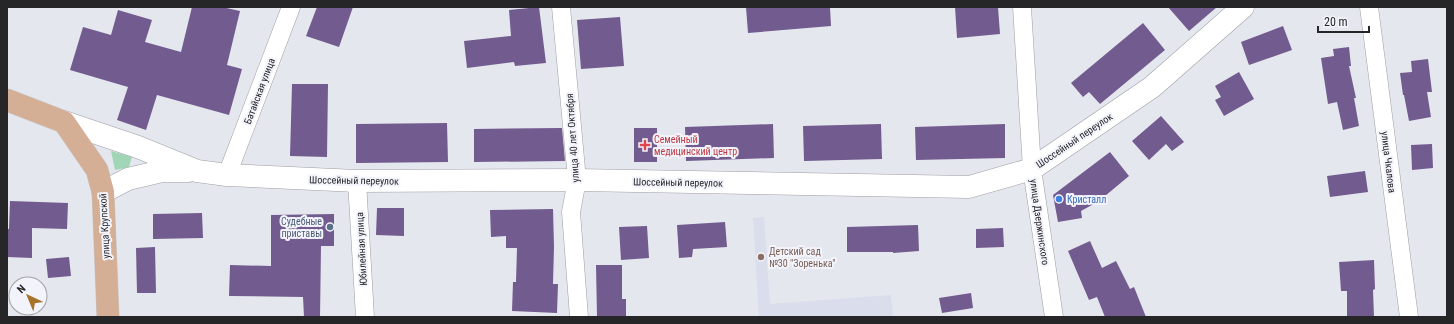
<svg xmlns="http://www.w3.org/2000/svg" width="1454" height="324" font-family="'Roboto Condensed',sans-serif">
	<style>
		.built { fill: #daddec }
		.grass { fill: #a0d6b5 }
		.building { fill: #725b8e }
		.lines { fill: none; stroke-linecap: round; stroke-linejoin: round }
		.street-casing { stroke: #9c9ea4; stroke-width: 19 }
		.secondary-casing { stroke: #9c9ea4; stroke-width: 23 }
		.primary-casing { stroke: #c7c7c7; stroke-width: 23 }
		.street { stroke: #fff; stroke-width: 18 }
		.secondary { stroke: #fff; stroke-width: 22 }
		.primary { stroke: #d4ae95; stroke-width: 22 }
		.health-dot { fill: #e0444e; stroke: #f3f4fb; stroke-width: 1.5 }
		.shop-dot { fill: #3f7fe0; stroke: #f3f4fb; stroke-width: 1.5 }
		.service-dot { fill: #5c6f8a; stroke: #f3f4fb; stroke-width: 1.5 }
		.education-dot { fill: #8d6e63; stroke: #f3f4fb; stroke-width: 1.5 }
		.labels { text-anchor: middle; stroke-width: 4; stroke-linejoin: round; paint-order: stroke }
		.street-label { font-size: 10px; fill: #262629; stroke: #f3f4fb }
		.health-label { font-size: 10px; fill: #be3a42; stroke: #f3f4fb; text-anchor: start }
		.shop-label { font-size: 10px; fill: #366cbe; stroke: #f3f4fb; text-anchor: start }
		.service-label { font-size: 10px; fill: #4e5e75; stroke: #f3f4fb; text-anchor: end }
		.education-label { font-size: 10px; fill: #785e54; stroke: #f3f4fb; text-anchor: start }
	</style>
	<rect width="100%" height="100%" fill="#e5e7ee"/>
	<!-- built -->
	<path class="built" d="M 764,217 L 770,304 L 891,295 L 893,317 L 759,317 L 753,218 Z"/>
	<!-- grass -->
	<path class="grass" d="M 111,151 L 132,157 L 129,167 L 115,170 Z"/>
	<!-- building -->
	<path class="building" d="M 192,7 L 222,7 L 240,11 L 227,65 L 242,69 L 229,115 L 157,95 L 146,130 L 117,120 L 128,87 L 70,70 L 83,27 L 111,35 L 118,10 L 152,20 L 145,42 L 181,52 Z
		M 317,7 L 353,7 L 339,47 L 306,36 Z
		M 539,7 L 546,63 L 515,66 L 514,62 L 467,68 L 464,41 L 511,36 L 509,10 Z
		M 746,7 L 830,7 L 831,26 L 748,33 Z
		M 955,7 L 998,7 L 1000,34 L 957,38 Z
		M 1168,7 L 1217,7 L 1189,31 Z
		M 620,17 L 624,66 L 581,69 L 577,20 Z
		M 1143,23 L 1165,50 L 1100,104 L 1089,92 L 1083,97 L 1071,83 Z
		M 1283,26 L 1292,50 L 1249,65 L 1241,42 Z
		M 1349,47 L 1351,66 L 1349,66 L 1356,98 L 1354,98 L 1359,126 L 1343,130 L 1337,102 L 1328,104 L 1321,58 L 1334,56 L 1333,49 Z
		M 1428,59 L 1432,92 L 1427,92 L 1431,117 L 1409,121 L 1404,95 L 1403,95 L 1400,73 L 1412,72 L 1411,61 Z
		M 1239,72 L 1254,99 L 1224,116 L 1215,100 L 1221,97 L 1215,86 Z
		M 292,84 L 328,84 L 327,157 L 290,156 Z
		M 1161,116 L 1184,142 L 1172,151 L 1166,144 L 1149,160 L 1132,141 Z
		M 447,123 L 448,162 L 356,163 L 356,124 Z
		M 773,124 L 774,158 L 686,161 L 685,127 Z
		M 881,124 L 882,159 L 804,161 L 803,126 Z
		M 1005,124 L 1005,158 L 916,160 L 915,127 Z
		M 562,128 L 565,161 L 474,162 L 474,129 Z
		M 634,128 L 657,128 L 657,162 L 634,162 Z
		M 1432,144 L 1433,168 L 1412,170 L 1411,145 Z
		M 1110,152 L 1129,176 L 1099,201 L 1081,211 L 1082,218 L 1058,222 L 1053,195 Z
		M 1365,171 L 1368,192 L 1330,197 L 1327,176 Z
		M 10,201 L 68,203 L 67,229 L 32,228 L 32,258 L 7,257 L 7,229 L 9,229 Z
		M 377,208 L 404,208 L 404,236 L 376,235 Z
		M 553,209 L 554,247 L 553,284 L 558,284 L 557,313 L 512,311 L 513,282 L 516,282 L 517,248 L 506,248 L 506,236 L 491,237 L 490,210 Z
		M 202,213 L 203,238 L 153,239 L 153,214 Z
		M 334,214 L 334,246 L 321,246 L 320,317 L 304,317 L 303,297 L 229,296 L 230,265 L 271,266 L 271,215 Z
		M 725,222 L 727,247 L 693,249 L 692,257 L 679,258 L 677,225 Z
		M 918,225 L 919,251 L 893,253 L 893,252 L 847,252 L 847,227 Z
		M 647,226 L 649,258 L 621,260 L 619,227 Z
		M 1003,228 L 1004,247 L 976,248 L 976,229 Z
		M 1090,241 L 1102,268 L 1116,261 L 1130,289 L 1134,287 L 1146,317 L 1105,317 L 1097,297 L 1089,300 L 1068,251 Z
		M 155,247 L 156,293 L 137,293 L 136,248 Z
		M 69,257 L 71,276 L 48,278 L 46,259 Z
		M 1374,260 L 1375,289 L 1373,290 L 1374,317 L 1347,317 L 1347,291 L 1341,291 L 1339,262 Z
		M 596,265 L 622,265 L 622,299 L 626,299 L 626,317 L 597,317 Z
		M 971,293 L 973,308 L 942,313 L 939,298 Z"/>
	<g class="lines">
		<!-- street casing -->
		<g class="street-casing">
			<path id="street" d="M 561,7 L 577,180 L 571,212 L 579,317
				M 1022,7 L 1032,169 L 1054,317
				M 1369,7 L 1409,317
				M 227,175 L 291,7
				M 357,181 L 365,317"/>
		</g>
		<!-- secondary casing -->
		<g class="secondary-casing">
			<path id="secondary" d="M 64,122 L 138,147 L 197,171 L 227,175 L 357,181 L 577,180 L 969,187 L 1032,169 L 1152,87 L 1243,7
				M 103,192 L 128,179 L 162,171 L 188,171"/>
		</g>
		<!-- primary casing -->
		<g class="primary-casing">
			<path id="primary" d="M 7,100 L 64,122 L 97,170 L 103,192 L 108,317"/>
		</g>
		<!-- street -->
		<use href="#street" class="street"/>
		<!-- secondary -->
		<use href="#secondary" class="secondary"/>
		<!-- primary -->
		<use href="#primary" class="primary"/>
	</g>
	<!-- markers -->
	<path class="health-dot" d="M643 139h4v4h4v4h-4v4h-4v-4h-4v-4h4z"/>
	<circle class="shop-dot" cx="1059" cy="199" r="4"/>
	<circle class="service-dot" cx="330" cy="227" r="4"/>
	<circle class="education-dot" cx="761" cy="257" r="4"/>
	<g class="labels">
		<!-- street labels -->
		<g class="street-label">
			<text transform="translate(259 91) rotate(-69)" y="4">Батайская улица</text>
			<text transform="translate(572 138) rotate(-94)" y="4">улица 40 лет Октября</text>
			<text transform="translate(1074 140) rotate(-34)" y="4">Шоссейный переулок</text>
			<text transform="translate(1389 162) rotate(83)" y="4">улица Чкалова</text>
			<text transform="translate(354 180) rotate(1)" y="4">Шоссейный переулок</text>
			<text transform="translate(678 182) rotate(1)" y="4">Шоссейный переулок</text>
			<text transform="translate(1040 222) rotate(82)" y="4">улица Дзержинского</text>
			<text transform="translate(104 226) rotate(-93)" y="4">улица Крупской</text>
			<text transform="translate(361 249) rotate(-93)" y="4">Юбилейная улица</text>
		</g>
		<!-- health labels -->
		<g class="health-label">
			<text x="654" y="143">Семейный<tspan x="654" dy="12">медицинский центр</tspan></text>
		</g>
		<!-- shop labels -->
		<g class="shop-label">
			<text x="1067" y="203">Кристалл</text>
		</g>
		<!-- service labels -->
		<g class="service-label">
			<text x="322" y="225">Судебные<tspan x="322" dy="12">приставы</tspan></text>
		</g>
		<!-- education labels -->
		<g class="education-label">
			<text x="769" y="255">Детский сад<tspan x="769" dy="12">№30 "Зоренька"</tspan></text>
		</g>
	</g>
	<!-- border -->
	<rect width="1454" height="324" fill="none" stroke="#262629" stroke-width="16"/>
	<!-- north arrow -->
	<g transform="translate(28 296) rotate(316)"><circle r="19" fill="#f3f4fb" stroke="#a1a2a7"/>
	<path d="M0-3L7 15L0 10L-7 15Z" fill="#a7722b"/>
	<text y="-6" font-size="11" font-weight="bold" text-anchor="middle" fill="#262629">N</text>
	</g>
	<!-- scale -->
	<path d="M1318 26v6h51v-6" fill="none" stroke="#262629" stroke-width="2"/>
	<text x="1324" y="26" font-size="12" fill="#262629" stroke="#f3f4fb" stroke-width="3" paint-order="stroke">20 m</text>
</svg>
